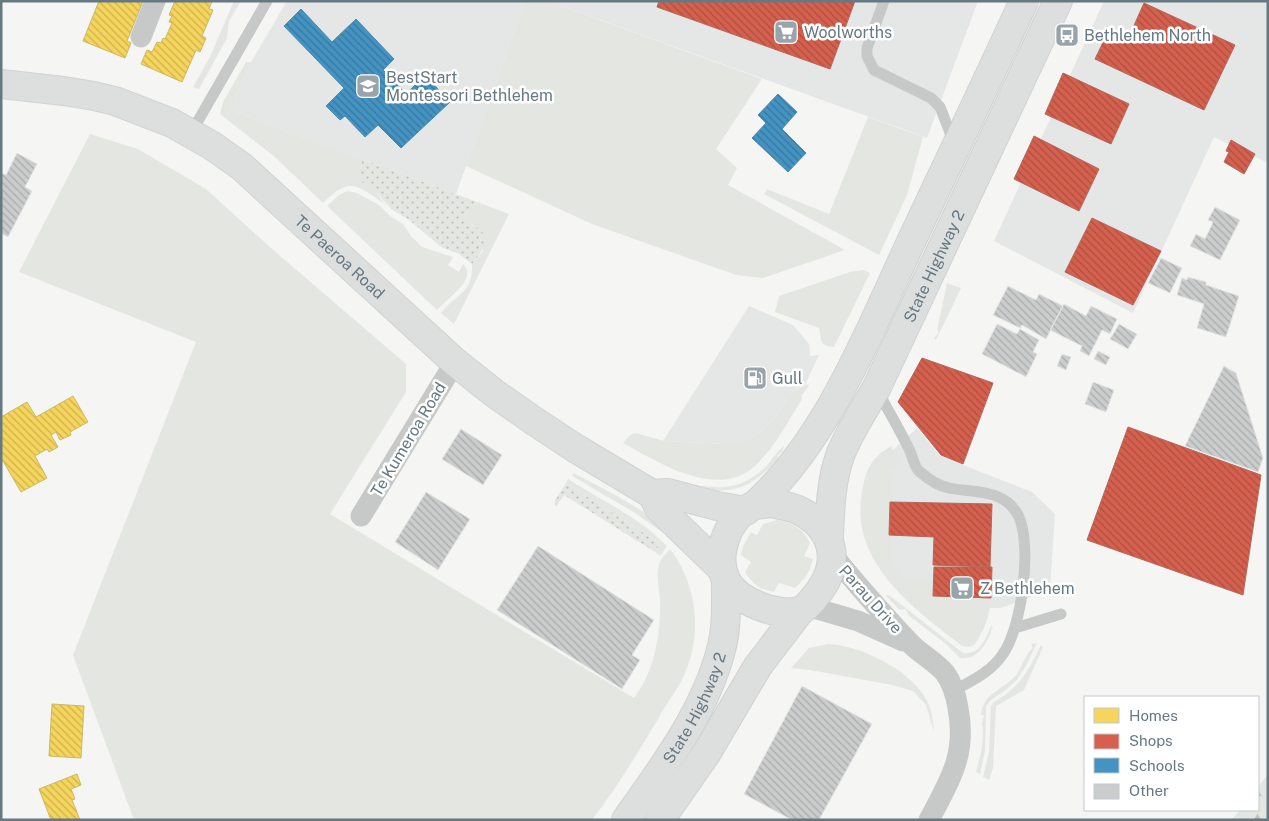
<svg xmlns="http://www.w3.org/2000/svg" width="1269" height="821" font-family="'Public Sans',sans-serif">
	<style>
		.built { fill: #e5e6e6 }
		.grass { fill: #e4e7e1 }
		.forest { fill: url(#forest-firs) }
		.park { fill: url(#park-dots) }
		.homes { fill: url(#homes-back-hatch); stroke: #cbb967 }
		.shops { fill: url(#shops-back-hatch); stroke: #b4685d }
		.schools { fill: url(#schools-back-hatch); stroke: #4e8bb0 }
		.building { fill: url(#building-back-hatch); stroke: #e4e4e4 }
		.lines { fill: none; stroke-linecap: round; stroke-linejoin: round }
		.secondary-casing { stroke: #d1d3d3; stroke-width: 30 }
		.highway-casing { stroke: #d0d1d1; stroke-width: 30 }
		.lane { stroke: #c7c9c9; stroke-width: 11 }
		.street { stroke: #c7c9c9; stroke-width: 21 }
		.secondary { stroke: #dddede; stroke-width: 28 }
		.highway { stroke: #dddede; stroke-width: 28 }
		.labels { text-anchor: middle; stroke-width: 5; stroke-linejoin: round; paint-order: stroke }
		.poi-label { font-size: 16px; fill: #667982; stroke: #fff; text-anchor: start }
		.street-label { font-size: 16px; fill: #667982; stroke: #fff }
	</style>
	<defs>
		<pattern id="forest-firs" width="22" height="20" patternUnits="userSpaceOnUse" patternTransform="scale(1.25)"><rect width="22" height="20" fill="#e4e7e1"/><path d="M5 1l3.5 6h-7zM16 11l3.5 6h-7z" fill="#bdc0bc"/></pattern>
		<pattern id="park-dots" width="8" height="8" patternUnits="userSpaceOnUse" patternTransform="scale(1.25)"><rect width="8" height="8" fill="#e4e7e1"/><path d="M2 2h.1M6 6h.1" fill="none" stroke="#bdc0bc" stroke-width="1.8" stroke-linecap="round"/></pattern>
		<pattern id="homes-back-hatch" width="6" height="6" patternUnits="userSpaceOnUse" patternTransform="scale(1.25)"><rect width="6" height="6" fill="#f6d55c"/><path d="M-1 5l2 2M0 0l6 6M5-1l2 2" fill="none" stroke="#cbb251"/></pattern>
		<pattern id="shops-back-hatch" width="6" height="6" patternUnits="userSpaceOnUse" patternTransform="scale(1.25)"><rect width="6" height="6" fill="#d6604d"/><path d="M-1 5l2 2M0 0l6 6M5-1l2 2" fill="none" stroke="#a85144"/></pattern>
		<pattern id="schools-back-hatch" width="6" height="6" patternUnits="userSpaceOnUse" patternTransform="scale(1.25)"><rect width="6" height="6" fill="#4393c3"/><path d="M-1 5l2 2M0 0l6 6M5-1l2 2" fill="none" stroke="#3a779c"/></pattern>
		<pattern id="building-back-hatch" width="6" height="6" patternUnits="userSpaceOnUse" patternTransform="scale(1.25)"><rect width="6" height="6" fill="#cbcdcd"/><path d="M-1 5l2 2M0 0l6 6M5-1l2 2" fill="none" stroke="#a9abac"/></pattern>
	</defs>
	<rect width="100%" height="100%" fill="#f5f5f4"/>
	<!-- built -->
	<path class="built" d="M 287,1 L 525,1 L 456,194 L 230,110 L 251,62 Z
		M 548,1 L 978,1 L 927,138 Z
		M 1104,1 L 1268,1 L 1268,163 L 1214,137 L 1133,313 L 994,241 Z
		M 749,306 L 793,325 L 809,344 L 810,356 L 819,355 L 805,385 L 794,390 L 775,418 L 761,431 L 749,438 L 725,444 L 663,441 Z
		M 917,428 L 940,456 L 1032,492 L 1055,514 L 1050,590 L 1001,608 L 990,608 L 984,626 L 906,597 L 879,560 L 882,472 L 893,450 Z"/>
	<!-- grass -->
	<path class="grass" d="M 234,1 L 241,1 L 229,21 L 227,38 L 199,89 L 193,87 L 210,57 Z
		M 525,1 L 548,1 L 762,79 L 716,149 L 737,168 L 728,185 L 845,250 L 763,278 L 736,275 L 592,224 L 466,166 Z
		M 246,62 L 251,62 L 230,110 L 362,159 L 362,164 L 360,169 L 373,189 L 385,204 C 356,185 350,176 323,203 L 276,158 L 220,114 L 223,102 Z
		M 868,117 L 923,137 L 907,195 L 879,255 L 764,194 L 767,189 L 829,214 Z
		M 90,134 L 138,149 L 206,189 L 271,248 L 406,364 L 406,392 L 330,514 L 634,698 C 655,671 661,633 660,599 C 659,591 656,572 659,565 C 660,559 666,554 670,549 C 697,584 703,634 684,675 C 678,689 668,701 661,714 C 639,751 618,786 592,820 L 134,820 L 73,655 L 196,342 L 19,272 Z
		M 347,191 L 357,193 L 379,205 L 390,216 L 403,224 L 411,236 L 422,247 L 453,257 L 448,265 L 459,272 L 463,264 C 479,279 446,299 437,310 L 327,206 L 339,195 Z
		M 477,202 L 509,214 L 454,324 L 441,313 C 457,293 473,294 472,264 L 483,251 L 476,227 L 466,221 L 465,216 L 471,206 Z
		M 863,270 L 870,273 L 834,347 C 818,346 822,340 819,328 L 775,312 L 779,296 L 850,272 Z
		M 947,283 L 961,288 L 936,340 L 934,338 L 939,332 L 937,330 Z
		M 808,384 L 809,386 L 802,395 L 802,399 C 788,422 775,447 755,466 C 718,500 659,463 623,443 L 630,435 L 636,433 L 664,441 L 725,444 L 749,438 L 761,431 L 775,418 L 794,390 Z
		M 784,446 L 782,452 L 778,455 L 778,459 C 754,485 736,495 701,489 L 703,486 C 729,490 750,484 768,464 C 773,458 777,451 784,446 Z
		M 891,446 L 899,460 L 899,464 L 896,469 L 891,470 L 890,558 L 900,575 L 904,578 L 934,579 L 933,596 L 991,598 C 990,615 984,632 974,645 L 969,647 L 962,646 C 914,609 849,562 862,492 C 866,469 870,459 891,446 Z
		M 574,473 C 600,488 652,511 668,534 L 663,533 L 635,513 L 572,476 Z
		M 568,479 C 602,501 639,517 667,546 L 660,556 L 655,552 L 659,545 L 658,542 L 566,483 Z
		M 777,520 C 792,522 803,529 810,543 L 804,556 L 813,559 C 810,572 805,579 795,588 L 779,583 L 774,592 C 760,590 753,584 745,572 L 751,562 L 741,555 L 743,546 L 751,532 L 757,535 L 763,524 Z
		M 885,595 L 889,595 L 963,653 C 980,655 985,640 991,626 L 993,627 L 991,630 L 991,633 C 985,646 977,660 960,658 L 946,644 L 908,615 L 907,611 L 905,609 L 900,610 Z
		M 1037,643 L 1027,664 L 1017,680 L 1007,689 L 991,700 L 986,706 L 985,751 L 980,774 L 976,772 L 982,748 L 983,732 L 982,723 L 984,715 L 981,715 C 983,692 1004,690 1017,674 C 1023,666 1025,654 1033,648 L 1031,644 Z
		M 828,644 C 860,645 910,670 926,699 C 932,709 933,721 934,732 L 926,705 L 913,691 L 892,685 L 810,670 L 791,668 L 809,648 Z
		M 1041,645 L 1043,647 L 1024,690 L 996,706 L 993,768 L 989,780 L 983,777 L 989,752 L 991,706 L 993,703 C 1022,684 1026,675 1041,645 Z"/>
	<!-- forest -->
	<path class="forest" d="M 1268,774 L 1268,820 L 1231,820 L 1240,810 L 1258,810 L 1258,787 Z"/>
	<!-- park -->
	<path class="park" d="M 362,159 L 477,202 L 471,206 L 465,216 C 467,223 470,224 476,227 C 494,237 481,253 472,264 L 459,254 L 441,247 L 408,219 L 392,210 L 378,194 L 362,182 L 359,177 L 358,172 L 362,164 Z
		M 566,483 L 658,542 L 659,545 L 655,552 L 564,495 L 556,507 L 554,502 Z"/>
	<!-- homes -->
	<path class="homes" d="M 99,1 L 143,1 L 127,41 L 131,43 L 125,58 L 83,41 Z
		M 175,1 L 212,1 L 209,9 L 213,10 L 202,36 L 206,38 L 200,52 L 196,50 L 182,82 L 141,64 L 147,50 L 152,52 L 157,42 L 161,43 L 163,38 L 165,39 L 172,23 L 169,22 L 172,16 L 169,15 Z
		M 73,396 L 88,422 L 70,432 L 71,435 L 60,440 L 56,432 L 51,435 L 58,447 L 49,452 L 47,449 L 35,456 L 47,478 L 21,492 L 3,461 L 1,462 L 1,417 L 27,402 L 36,417 Z
		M 52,704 L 84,706 L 81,758 L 49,756 Z
		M 77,774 L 81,785 L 71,789 L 75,799 L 72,800 L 80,820 L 51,820 L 39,789 Z"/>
	<!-- shops -->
	<path class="shops" d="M 659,1 L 855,1 L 830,69 L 657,7 Z
		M 1144,3 L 1235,45 L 1204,110 L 1095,59 L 1109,30 L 1128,39 Z
		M 1063,73 L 1129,104 L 1111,144 L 1045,114 Z
		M 1034,136 L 1099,169 L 1079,211 L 1014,179 Z
		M 1231,140 L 1255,154 L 1244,174 L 1224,162 L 1229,152 L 1226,151 Z
		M 1092,218 L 1161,251 L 1133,305 L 1065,272 Z
		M 922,358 L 993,383 L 963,464 L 941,455 L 898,402 Z
		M 1128,427 L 1261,475 L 1243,595 L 1087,540 Z
		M 890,502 L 992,504 L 990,567 L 933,565 L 934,537 L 889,535 Z
		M 934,567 L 992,567 L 991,598 L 933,596 Z"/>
	<!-- schools -->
	<path class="schools" d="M 301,9 L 332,42 L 356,19 L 394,59 L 383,70 L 406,94 L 425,75 L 450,102 L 401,148 L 378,125 L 365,137 L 345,116 L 340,120 L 326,106 L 344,88 L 284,26 Z
		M 778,94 L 797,112 L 782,129 L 806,153 L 788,172 L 752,138 L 766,123 L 758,115 Z"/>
	<!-- building -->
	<path class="building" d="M 17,153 L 37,164 L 25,187 L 32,191 L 8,237 L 1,233 L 1,173 L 6,175 Z
		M 1215,207 L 1240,220 L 1220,260 L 1190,246 L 1196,234 L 1205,239 L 1213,222 L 1208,220 Z
		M 1161,258 L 1182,268 L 1170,293 L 1148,283 Z
		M 1188,277 L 1206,282 L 1206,285 L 1239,296 L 1226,337 L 1197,328 L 1204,304 L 1177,295 L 1182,278 L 1187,280 Z
		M 1008,286 L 1036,300 L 1039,294 L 1063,306 L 1046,339 L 1022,325 L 1020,328 L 993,315 Z
		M 1064,304 L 1086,316 L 1091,306 L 1117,319 L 1110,334 L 1102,330 L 1089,356 L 1080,351 L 1082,346 L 1050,330 Z
		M 997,324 L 1017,334 L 1020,329 L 1039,340 L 1033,352 L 1037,354 L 1026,377 L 982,354 Z
		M 1119,324 L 1137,334 L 1128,349 L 1110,339 Z
		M 1098,351 L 1110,357 L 1106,365 L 1094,359 Z
		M 1062,354 L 1071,357 L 1066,370 L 1057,366 Z
		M 1224,366 L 1236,373 L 1263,458 L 1258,472 L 1185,446 Z
		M 1093,382 L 1114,390 L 1106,412 L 1085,404 Z
		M 461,429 L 502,455 L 483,485 L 442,459 Z
		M 426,492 L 470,519 L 438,570 L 395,542 Z
		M 538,546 L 654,620 L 632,655 L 640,660 L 622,689 L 497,610 Z
		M 802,686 L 872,724 L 819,820 L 792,820 L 744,794 Z"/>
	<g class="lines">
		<!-- secondary casing -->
		<g class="secondary-casing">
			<g id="secondary">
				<path id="s1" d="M 1,84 L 64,91 L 94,96 L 115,101 L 172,123 L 211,145 L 241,166 L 455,362 L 494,393 L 534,421 L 575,448 L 652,494 L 659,508 L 722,569"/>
				<path d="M 652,494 L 668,493 L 717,506 L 746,511"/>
			</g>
		</g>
		<!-- highway casing -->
		<g class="highway-casing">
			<g id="highway">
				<path d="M 770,503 C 780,505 791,506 800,511 C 832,527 842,560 820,590 C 815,597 807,608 799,611 C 777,617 736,601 726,580 C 714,555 728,515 755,505 C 760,504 765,504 770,503 Z"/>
				<path d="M 755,505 C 828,438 869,332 910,244 C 948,163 987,82 1024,1"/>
				<path id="s2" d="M 829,537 C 830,510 831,479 841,453 C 850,431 864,410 876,389 L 1058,1"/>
				<path id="s3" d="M 626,820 C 662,769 705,712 721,650 C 727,629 726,604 726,582"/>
				<path d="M 660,820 L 706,754 L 758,666 L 800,611"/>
			</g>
		</g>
		<!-- lane -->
		<path class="lane" d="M 884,1 L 867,48 L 867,56 L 874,70 L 931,98 L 940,107 L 954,143
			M 191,133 L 267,1
			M 877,390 C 888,410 900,430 910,451 C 913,457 914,467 919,471 C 927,478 938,486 949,488 C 967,492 992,490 1007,502 C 1011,505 1017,512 1019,517 C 1032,547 1022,627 1003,654 C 991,672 973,680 955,690
			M 1015,628 L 1061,614"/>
		<!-- street -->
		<path class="street" d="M 141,37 L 155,1
			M 361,516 L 455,362
			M 832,554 C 857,585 883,614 910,643 C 920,654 935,661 945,673 C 953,684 956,695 958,708 C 967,755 950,780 929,820
			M 807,606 L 858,621 L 903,641"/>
		<!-- secondary -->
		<use href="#secondary" class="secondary"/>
		<!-- highway -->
		<use href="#highway" class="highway"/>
	</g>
	<!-- icons -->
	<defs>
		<g id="supermarket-square" transform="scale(1.25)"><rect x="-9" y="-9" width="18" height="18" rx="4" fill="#98a4aa" stroke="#fff"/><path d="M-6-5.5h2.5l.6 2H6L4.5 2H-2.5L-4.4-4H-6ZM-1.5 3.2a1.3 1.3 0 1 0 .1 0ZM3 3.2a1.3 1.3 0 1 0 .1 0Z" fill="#fff"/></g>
		<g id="bus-square" transform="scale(1.25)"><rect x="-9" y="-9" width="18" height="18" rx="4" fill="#98a4aa" stroke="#fff"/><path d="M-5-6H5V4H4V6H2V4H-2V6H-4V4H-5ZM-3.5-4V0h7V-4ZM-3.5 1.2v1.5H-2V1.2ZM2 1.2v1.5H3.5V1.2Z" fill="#fff"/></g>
		<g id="school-square" transform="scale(1.25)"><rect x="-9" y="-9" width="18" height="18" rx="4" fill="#98a4aa" stroke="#fff"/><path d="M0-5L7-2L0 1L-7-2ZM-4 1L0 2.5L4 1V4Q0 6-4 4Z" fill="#fff"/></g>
		<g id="fuel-square" transform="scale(1.25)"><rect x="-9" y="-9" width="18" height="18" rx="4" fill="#98a4aa" stroke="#fff"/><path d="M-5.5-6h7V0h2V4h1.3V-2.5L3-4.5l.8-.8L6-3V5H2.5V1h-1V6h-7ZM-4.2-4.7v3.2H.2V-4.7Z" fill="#fff"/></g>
	</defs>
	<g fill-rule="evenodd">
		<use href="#supermarket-square" x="786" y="32"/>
		<use href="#bus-square" x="1067" y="35"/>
		<use href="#school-square" x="368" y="86"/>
		<use href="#fuel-square" x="755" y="378"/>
		<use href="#supermarket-square" x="962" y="588"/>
	</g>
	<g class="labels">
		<!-- poi labels -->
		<g class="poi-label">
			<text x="804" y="38">Woolworths</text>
			<text x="1084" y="41">Bethlehem North</text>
			<text x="386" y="83">BestStart<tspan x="386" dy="18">Montessori Bethlehem</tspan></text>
			<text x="772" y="384">Gull</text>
			<text x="980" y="594">Z Bethlehem</text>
		</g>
		<!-- street labels -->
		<g class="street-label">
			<text dy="6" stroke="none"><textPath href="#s1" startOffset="392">Te Paeroa Road</textPath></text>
			<text dy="6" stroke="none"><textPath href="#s2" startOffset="294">State Highway 2</textPath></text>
			<text transform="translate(408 439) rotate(-59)" y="6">Te Kumeroa Road</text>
			<text transform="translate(871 599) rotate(48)" y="6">Parau Drive</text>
			<text dy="6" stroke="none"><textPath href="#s3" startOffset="132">State Highway 2</textPath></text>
		</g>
	</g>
	<!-- border -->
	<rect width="1269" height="821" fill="none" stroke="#667982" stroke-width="5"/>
	<!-- legend -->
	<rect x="1084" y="696" width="175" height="115" fill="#ffffff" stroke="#c2c9cd"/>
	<rect x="1094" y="708" width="25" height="15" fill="#f6d55c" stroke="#c2c9cd"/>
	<text x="1129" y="721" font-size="15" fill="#667982">Homes</text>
	<rect x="1094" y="734" width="25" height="15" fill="#d6604d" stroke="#c2c9cd"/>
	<text x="1129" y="746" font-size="15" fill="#667982">Shops</text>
	<rect x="1094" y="758" width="25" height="15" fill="#4393c3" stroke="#c2c9cd"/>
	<text x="1129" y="771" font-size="15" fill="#667982">Schools</text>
	<rect x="1094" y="784" width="25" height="15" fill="#cbcdcd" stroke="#c2c9cd"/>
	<text x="1129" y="796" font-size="15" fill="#667982">Other</text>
</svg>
